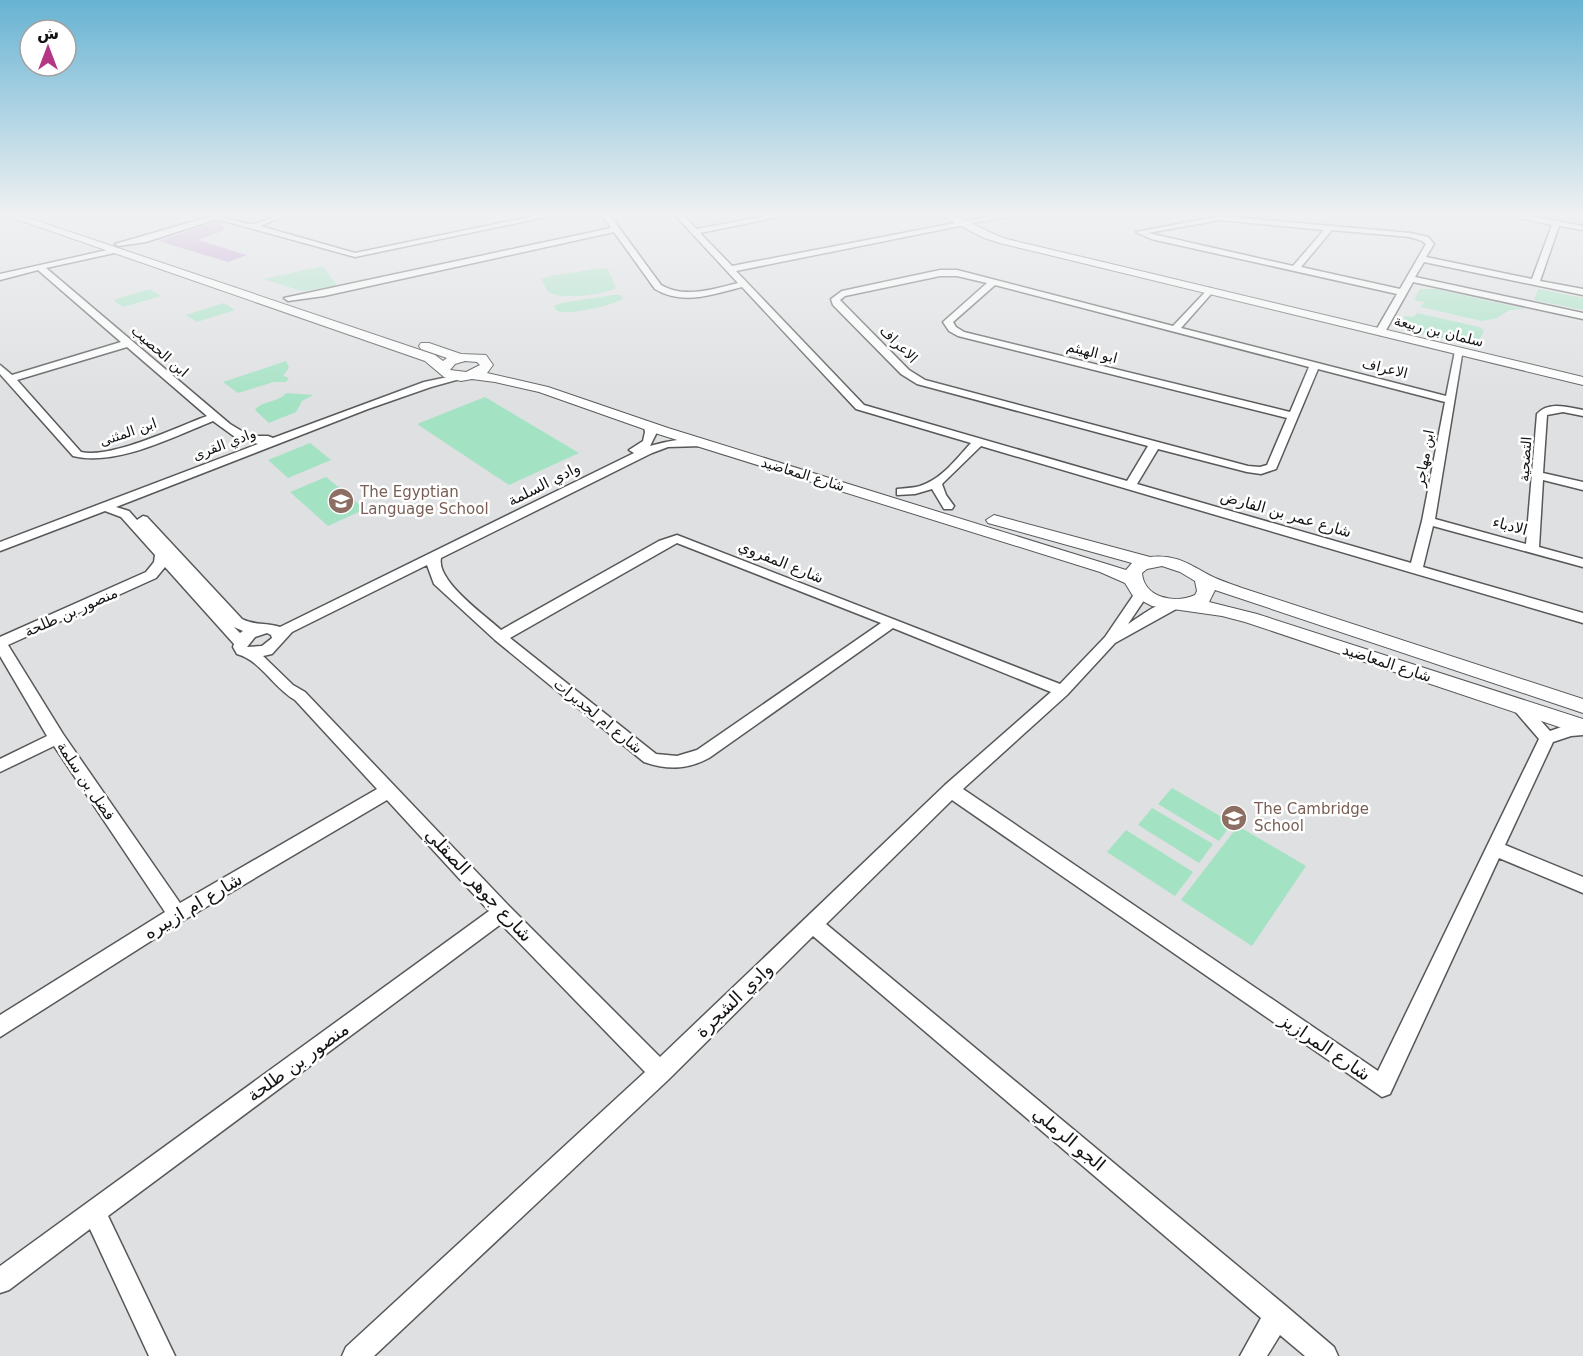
<svg xmlns="http://www.w3.org/2000/svg" width="1583" height="1356" font-family="'DejaVu Sans',Cairo,sans-serif">
	<style>
		.green { fill: #a4e2c4 }
		.building { fill: #be95d1 }
		.lines { fill: none; stroke-linecap: round; stroke-linejoin: round }
		.minor-casing { stroke: #57585a; stroke-width: 3 }
		.tertiary-casing { stroke: #57585a; stroke-width: 2 }
		.minor { fill: #fff; fill-rule: evenodd }
		.tertiary { fill: #fff; fill-rule: evenodd }
		.labels { text-anchor: middle; stroke-width: 5; stroke-linejoin: round; paint-order: stroke }
		.far-street-label { font-size: 14px; fill: #141415; stroke: #fff }
		.street-label { font-size: 15px; fill: #141415; stroke: #fff }
		.education-label { font-size: 15px; fill: #785e54; stroke: #fff; text-anchor: start }
		.near-street-label { font-size: 18px; fill: #141415; stroke: #fff }
	</style>
	<rect width="100%" height="100%" fill="#dee0e1"/>
	<!-- green -->
	<path class="green" d="M 323,266 L 337,286 L 302,291 L 263,279 Z
		M 603,268 L 608,269 L 616,288 C 602,295 562,300 548,292 L 541,279 L 550,276 Z
		M 150,289 L 161,296 L 123,307 L 113,300 Z
		M 1420,289 L 1435,289 L 1525,309 L 1510,310 L 1497,318 L 1482,321 L 1421,307 L 1424,302 L 1414,300 Z
		M 1538,289 L 1583,298 L 1583,310 L 1534,300 Z
		M 613,295 L 621,295 L 623,298 C 617,305 571,314 561,312 C 556,311 557,310 554,306 L 561,303 Z
		M 224,303 L 235,310 L 197,322 L 186,315 Z
		M 1417,313 L 1479,327 L 1484,330 L 1478,343 L 1469,341 L 1467,344 L 1410,331 L 1400,324 L 1405,316 L 1413,317 Z
		M 286,361 L 289,368 L 283,376 L 289,378 L 286,382 L 274,382 L 238,393 L 223,382 Z
		M 286,393 L 313,395 L 302,401 L 296,412 L 269,423 L 255,410 C 263,400 278,403 286,393 Z
		M 485,397 L 579,453 L 509,485 L 417,424 Z
		M 310,443 L 331,460 L 288,478 L 268,460 Z
		M 326,477 L 365,509 L 328,526 L 290,492 Z
		M 1172,788 L 1232,823 L 1219,841 L 1158,804 Z
		M 1152,808 L 1213,844 L 1199,863 L 1138,825 Z
		M 1238,826 L 1306,866 L 1252,946 L 1181,900 Z
		M 1126,830 L 1193,872 L 1175,896 L 1107,852 Z"/>
	<!-- building -->
	<path class="building" d="M 217,221 L 222,223 L 225,230 L 198,240 L 247,255 L 228,262 L 159,241 Z"/>
	<g class="lines">
		<!-- minor casing -->
		<g class="minor-casing">
			<path id="minor" d="M 204,214 C 221,214 239,224 252,224 C 264,223 275,214 289,214 L 260,226 L 355,253 L 544,214 L 560,214 L 355,257 L 217,219 L 146,242 L 119,246 L 115,244 L 209,217 Z
				M 601,214 L 609,214 L 661,285 C 685,299 713,289 738,283 L 674,214 L 682,214 L 697,229 L 776,214 L 793,214 L 700,233 L 732,266 L 1002,214 L 1019,214 L 736,271 L 864,405 L 1127,481 L 1148,446 L 917,384 L 901,374 L 833,305 L 831,299 L 842,291 L 940,270 L 957,270 L 1173,326 L 1209,288 L 1212,289 L 1212,293 L 1181,328 L 1446,396 L 1455,351 L 1463,349 L 1435,519 L 1526,544 L 1537,414 C 1548,401 1568,407 1583,410 L 1583,416 L 1563,412 L 1547,415 L 1543,473 L 1583,482 L 1583,490 L 1543,480 L 1539,547 L 1583,559 L 1583,567 L 1433,526 L 1423,567 L 1583,613 L 1583,623 L 981,446 L 942,484 L 946,495 L 954,506 L 952,509 L 944,509 L 932,489 L 915,494 L 897,495 L 897,489 C 905,488 913,488 920,486 C 942,479 956,459 971,443 L 856,409 L 742,287 C 713,294 683,306 655,289 L 614,232 L 324,296 L 288,301 L 284,298 L 611,228 ZM 940,276 L 957,276 L 987,283 L 943,322 L 949,331 L 958,336 L 1287,418 L 1267,465 L 1260,467 L 1248,466 L 925,380 L 909,370 L 840,300 L 845,296 ZM 995,285 L 1309,367 L 1290,412 L 964,332 L 956,327 L 953,322 ZM 1318,369 L 1445,402 L 1422,521 L 1411,563 L 1137,484 L 1158,449 L 1247,472 L 1261,474 L 1276,469 Z
				M 1503,214 L 1521,214 L 1583,226 L 1583,230 L 1559,226 L 1540,281 L 1583,289 L 1583,295 L 1424,262 L 1415,277 L 1583,313 L 1583,319 L 1413,282 L 1385,332 L 1380,335 L 1375,332 L 1397,294 L 1151,239 L 1136,232 L 1220,216 L 1410,233 L 1428,237 L 1434,244 L 1426,257 L 1532,279 L 1552,225 ZM 1220,220 L 1324,230 L 1293,266 L 1148,233 ZM 1332,230 L 1410,237 L 1422,241 L 1426,244 L 1400,289 L 1301,267 Z
				M 116,248 L 120,250 L 119,252 L 46,268 L 230,424 L 250,436 L 268,436 L 273,438 L 424,382 L 462,374 L 467,377 L 431,387 L 368,409 L 116,507 L 129,511 L 137,520 L 143,516 L 147,517 L 242,619 C 256,626 266,622 280,627 L 634,453 L 629,450 L 643,441 L 645,432 L 644,427 L 649,424 L 653,425 L 657,432 L 650,446 C 663,442 697,434 708,443 L 702,446 L 668,447 L 652,453 L 441,558 C 436,581 485,615 501,630 L 659,541 L 677,535 L 1060,684 L 1105,637 L 1137,590 L 1142,589 L 1149,593 L 1128,624 C 1141,616 1162,598 1178,602 L 1180,605 L 1178,608 L 1115,643 L 1067,695 L 963,789 L 1378,1071 L 1539,739 L 1514,710 L 1511,706 L 1514,702 L 1524,702 L 1550,731 L 1570,724 L 1583,723 L 1583,735 L 1571,736 L 1553,742 L 1505,845 L 1583,877 L 1583,893 L 1499,858 L 1390,1094 L 1382,1097 L 952,800 L 826,924 L 1286,1306 L 1334,1347 L 1338,1356 L 1305,1356 L 1280,1335 L 1267,1356 L 1240,1356 L 1261,1318 L 813,936 L 668,1080 L 374,1356 L 342,1356 L 346,1347 L 645,1072 L 501,924 L 108,1216 L 175,1356 L 149,1356 L 90,1229 L 9,1290 L 0,1293 L 0,1266 L 489,911 L 387,800 L 184,920 L 0,1037 L 0,1015 L 165,912 L 54,746 L 0,772 L 0,759 L 47,736 L 0,656 L 0,637 L 146,572 L 154,562 L 155,555 L 121,517 L 105,511 L 0,551 L 0,542 L 258,444 L 235,437 L 213,421 C 173,437 115,467 73,456 L 0,374 L 0,365 L 12,375 L 121,342 L 38,270 L 0,280 L 0,274 ZM 127,347 L 207,416 C 177,427 111,459 81,452 L 17,380 ZM 677,543 L 881,623 L 697,750 L 677,756 L 656,754 L 510,638 ZM 427,565 L 434,584 L 495,640 L 644,762 C 668,770 686,770 709,758 L 893,628 L 1051,692 L 945,785 L 660,1057 L 509,906 L 305,692 L 293,685 L 263,656 L 272,654 L 292,632 ZM 165,567 L 234,644 L 233,647 L 237,654 C 260,660 274,688 295,700 L 377,789 L 180,903 L 63,734 L 8,645 L 156,578 ZM 234,627 L 243,631 L 240,633 ZM 267,633 L 271,635 L 272,638 L 262,646 L 247,647 L 255,637 Z"/>
		</g>
		<!-- tertiary casing -->
		<g class="tertiary-casing">
			<path id="tertiary" d="M 2,214 L 17,214 L 435,355 L 443,361 L 447,358 L 421,349 L 419,346 L 421,343 L 429,343 L 461,354 L 486,355 L 493,365 L 487,373 L 548,387 L 668,428 L 1126,570 L 1132,563 L 988,523 L 986,520 L 994,515 L 1150,557 C 1177,554 1190,565 1211,576 C 1221,581 1232,584 1242,588 L 1583,699 L 1583,713 L 1215,590 L 1209,602 L 1257,614 L 1583,719 L 1583,735 L 1245,622 L 1222,616 L 1152,606 L 1133,596 L 1125,583 L 1100,572 L 658,434 L 539,392 L 495,382 L 472,379 L 461,381 L 444,377 L 425,361 ZM 465,361 L 477,362 L 480,365 L 466,372 L 450,370 L 455,364 ZM 1162,566 L 1180,572 L 1195,581 L 1197,591 L 1195,595 C 1175,604 1144,598 1142,573 L 1147,569 Z
				M 938,214 C 962,214 984,232 1007,239 L 1583,377 L 1583,385 L 1000,243 L 984,238 Z"/>
		</g>
		<!-- minor -->
		<use href="#minor" class="minor"/>
		<!-- tertiary -->
		<use href="#tertiary" class="tertiary"/>
	</g>
	<!-- sky -->
	<linearGradient id="sky" x2="0" y2="1"><stop stop-color="#67b3d3"/><stop offset="0.53" stop-color="#f0f1f2"/><stop offset="1" stop-color="#f0f1f2" stop-opacity="0"/></linearGradient>
	<rect width="1583" height="404" fill="url(#sky)"/>
	<!-- icons -->
	<defs>
		<g id="school-disc" transform="scale(1.35)"><circle r="9.5" fill="#8d6e63" stroke="#fff"/><path d="M0-5L7-2L0 1L-7-2ZM-4 1L0 2.5L4 1V4Q0 6-4 4Z" fill="#fff"/></g>
	</defs>
	<g fill-rule="evenodd">
		<use href="#school-disc" x="341" y="501"/>
		<use href="#school-disc" x="1234" y="818"/>
	</g>
	<g class="labels">
		<!-- far-street labels -->
		<g class="far-street-label">
			<text transform="translate(1439 331) rotate(14)" y="5">سلمان بن ربيعة</text>
			<text transform="translate(899 344) rotate(45)" y="5">الاعراف</text>
			<text transform="translate(160 351) rotate(41)" y="5">ابن الحصيب</text>
			<text transform="translate(1092 352) rotate(14)" y="5">ابو الهيثم</text>
			<text transform="translate(1385 368) rotate(14)" y="5">الاعراف</text>
			<text transform="translate(128 432) rotate(-19)" y="5">ابن المثنى</text>
			<text transform="translate(224 444) rotate(-21)" y="5">وادي القرى</text>
			<text transform="translate(1424 458) rotate(-80)" y="5">ابن مهاجر</text>
			<text transform="translate(1525 459) rotate(-86)" y="5">التضحية</text>
			<text transform="translate(803 474) rotate(17)" y="5">شارع المعاضيد</text>
		</g>
		<!-- street labels -->
		<g class="street-label">
			<text transform="translate(544 484) rotate(-27)" y="5">وادي السلمة</text>
			<text transform="translate(1286 514) rotate(16)" y="5">شارع عمر بن الفارض</text>
			<text transform="translate(1510 526) rotate(15)" y="5">الادباء</text>
			<text transform="translate(781 562) rotate(22)" y="5">شارع المفروي</text>
			<text transform="translate(71 612) rotate(-24)" y="5">منصور بن طلحة</text>
			<text transform="translate(1387 663) rotate(18)" y="5">شارع المعاضيد</text>
			<text transform="translate(598 716) rotate(39)" y="5">شارع ام لجديرات</text>
			<text transform="translate(86 781) rotate(56)" y="5">فضل بن سلمة</text>
		</g>
		<!-- education labels -->
		<g class="education-label">
			<text x="360" y="497">The Egyptian<tspan x="360" dy="17">Language School</tspan></text>
			<text x="1254" y="814">The Cambridge<tspan x="1254" dy="17">School</tspan></text>
		</g>
		<!-- near-street labels -->
		<g class="near-street-label">
			<text transform="translate(479 885) rotate(47)" y="6">شارع جوهر الصقلي</text>
			<text transform="translate(193 906) rotate(-31)" y="6">شارع ام ازبيره</text>
			<text transform="translate(734 1000) rotate(-44)" y="6">وادي الشجرة</text>
			<text transform="translate(1325 1047) rotate(34)" y="6">شارع المرازيز</text>
			<text transform="translate(298 1062) rotate(-36)" y="6">منصور بن طلحة</text>
			<text transform="translate(1069 1139) rotate(40)" y="6">الجو الرملي</text>
		</g>
	</g>
	<!-- north arrow -->
	<g transform="translate(48 48)"><circle r="28" fill="#ffffff" stroke="#a1a1a1" stroke-width="1.5"/>
	<path d="M0-4.5L10 22L0 15L-10 22Z" fill="#b43786"/>
	<text y="-9" font-size="16" font-weight="bold" text-anchor="middle" fill="#141415">ش</text>
	</g>
</svg>
